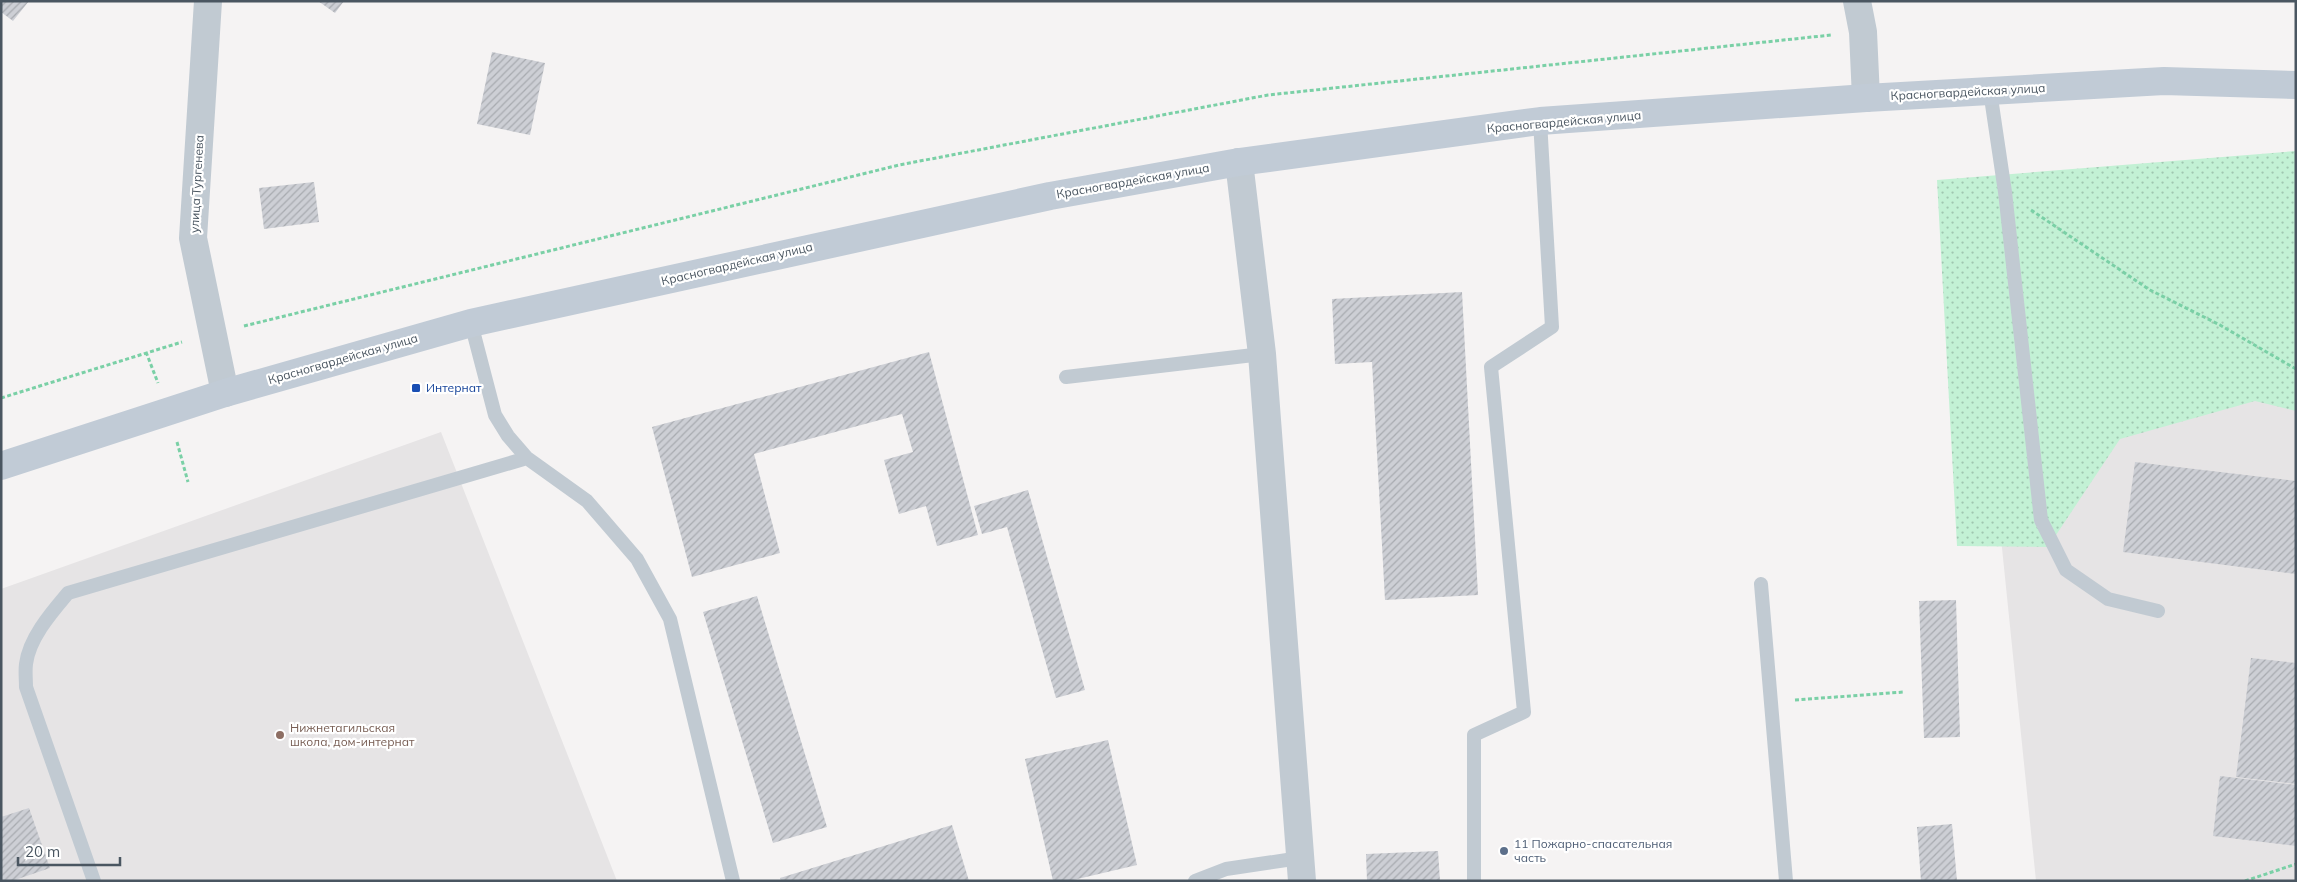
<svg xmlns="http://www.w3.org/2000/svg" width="2297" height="882" font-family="Mulish,sans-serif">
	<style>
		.education { fill: #e6e4e5 }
		.park { fill: url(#park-dots) }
		.building { fill: url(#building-hatch) }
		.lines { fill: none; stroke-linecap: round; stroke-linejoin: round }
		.path { stroke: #7ad0a6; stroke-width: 3; stroke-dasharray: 4 2.5; stroke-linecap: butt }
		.lane { stroke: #c1cad2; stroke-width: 14 }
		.street { stroke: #c1cad2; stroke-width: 28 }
		.secondary { stroke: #c1cbd6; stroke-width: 28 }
		.transit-dot { fill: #1a4fb4; stroke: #fff; stroke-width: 2 }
		.education-dot { fill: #8d6e63; stroke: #fff; stroke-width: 2 }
		.service-dot { fill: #5c6f8a; stroke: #fff; stroke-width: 2 }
		.labels { text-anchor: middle; stroke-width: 4.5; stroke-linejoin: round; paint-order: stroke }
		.street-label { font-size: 12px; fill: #4a5661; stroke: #fff }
		.transit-label { font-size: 12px; fill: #164399; stroke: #fff; text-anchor: start }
		.education-label { font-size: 12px; fill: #785e54; stroke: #fff; text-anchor: start }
		.service-label { font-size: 12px; fill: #4e5e75; stroke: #fff; text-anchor: start }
	</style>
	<defs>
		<pattern id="park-dots" width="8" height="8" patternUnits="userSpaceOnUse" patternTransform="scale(1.25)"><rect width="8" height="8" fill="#c3f1d5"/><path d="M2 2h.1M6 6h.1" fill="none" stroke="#a0c6b0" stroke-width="1.8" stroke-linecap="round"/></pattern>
		<pattern id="building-hatch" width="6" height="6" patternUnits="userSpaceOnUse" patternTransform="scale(1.25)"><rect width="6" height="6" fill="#cdcfd5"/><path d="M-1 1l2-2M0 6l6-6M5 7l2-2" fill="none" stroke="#a8abb0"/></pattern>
	</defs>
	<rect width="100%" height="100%" fill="#f5f3f3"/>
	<!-- education -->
	<path class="education" d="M 2296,223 L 2296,881 L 2036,881 L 1972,254 Z
		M 441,432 L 617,881 L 1,881 L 1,589 Z"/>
	<!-- park -->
	<path class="park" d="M 2296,151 L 2296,411 L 2255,401 L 2120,439 L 2048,547 L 1957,546 L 1937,180 Z"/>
	<!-- building -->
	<path class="building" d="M 1,1 L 29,1 L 13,21 L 1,12 Z
		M 318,1 L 344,1 L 335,13 Z
		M 492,52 L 545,63 L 530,135 L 477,124 Z
		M 314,182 L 319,222 L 264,229 L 259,188 Z
		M 1462,292 L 1478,595 L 1385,600 L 1372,362 L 1335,364 L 1332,299 Z
		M 929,352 L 978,535 L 937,546 L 926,506 L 899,514 L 884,460 L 913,452 L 902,414 L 754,454 L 780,553 L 692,577 L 652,427 Z
		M 2135,462 L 2296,481 L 2296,574 L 2123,552 Z
		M 1028,490 L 1085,690 L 1056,698 L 1007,527 L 982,534 L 974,506 Z
		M 757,596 L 827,827 L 773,843 L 703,612 Z
		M 1956,600 L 1960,737 L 1924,738 L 1919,601 Z
		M 2251,658 L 2296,663 L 2296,784 L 2236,777 Z
		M 1108,740 L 1137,865 L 1069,881 L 1053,881 L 1025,759 Z
		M 2220,776 L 2296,785 L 2296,846 L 2213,836 Z
		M 29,808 L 50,868 L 12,881 L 1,881 L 1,817 Z
		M 1952,824 L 1957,881 L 1921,881 L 1917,827 Z
		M 952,825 L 969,881 L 781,881 L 780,878 Z
		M 1438,851 L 1440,881 L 1367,881 L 1366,854 Z"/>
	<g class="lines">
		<!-- path -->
		<path class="path" d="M 2031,210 L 2150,290 L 2220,325 L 2296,369
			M 244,326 L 899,165 L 1268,95 L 1831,35
			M 146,352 L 158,383
			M 1,398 L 182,342
			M 177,442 L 188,482
			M 1795,700 L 1904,692
			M 2245,881 L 2296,864"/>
		<!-- lane -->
		<path class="lane" d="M 1990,91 L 2005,192 L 2041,520 L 2066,570 L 2108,599 L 2158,611
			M 471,323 L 495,415 L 508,436 L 527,458 L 587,501 L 637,559 L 670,619 L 733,881
			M 1066,377 L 1262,354
			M 1761,584 L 1786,881
			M 94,881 L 26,687 C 26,680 25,671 26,664 C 29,638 52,612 68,593 L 527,458
			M 1195,881 L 1226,869 L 1300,858
			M 1474,881 L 1474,735 L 1524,712 L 1491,367 L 1552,327 L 1540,121"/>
		<!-- street -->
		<path class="street" d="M 208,1 L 193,238 L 225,393
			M 1857,1 L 1863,32 L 1866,98
			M 1239,162 L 1262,354 L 1302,881"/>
		<!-- secondary -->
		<path class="secondary" d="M 1,466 L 225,393 L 471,323 L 1050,196 L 1239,162 L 1540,121 L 1866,98 L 2164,81 L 2296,85"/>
	</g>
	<!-- markers -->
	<rect class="transit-dot" x="411" y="383" width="10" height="10" rx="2.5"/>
	<circle class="education-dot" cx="280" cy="735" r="5"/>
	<circle class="service-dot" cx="1504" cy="851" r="5"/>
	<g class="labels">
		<!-- street labels -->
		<g class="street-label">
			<text transform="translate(1968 92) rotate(-3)" y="4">Красногвардейская улица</text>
			<text transform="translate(1564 122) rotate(-5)" y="4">Красногвардейская улица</text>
			<text transform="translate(1133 181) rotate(-10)" y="4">Красногвардейская улица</text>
			<text transform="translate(197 184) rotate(-87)" y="4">улица Тургенева</text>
			<text transform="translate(737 264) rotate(-13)" y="4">Красногвардейская улица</text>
			<text transform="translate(343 359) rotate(-16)" y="4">Красногвардейская улица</text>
		</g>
		<!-- transit labels -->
		<g class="transit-label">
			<text x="426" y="392">Интернат</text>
		</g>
		<!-- education labels -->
		<g class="education-label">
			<text x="290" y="732">Нижнетагильская<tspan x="290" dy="14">школа, дом-интернат</tspan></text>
		</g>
		<!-- service labels -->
		<g class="service-label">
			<text x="1514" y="848">11 Пожарно-спасательная<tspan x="1514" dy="14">часть</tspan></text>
		</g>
	</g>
	<!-- border -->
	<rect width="2297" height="882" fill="none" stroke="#4a5661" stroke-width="5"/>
	<!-- scale -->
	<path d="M18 857v8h102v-8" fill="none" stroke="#4a5661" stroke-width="2.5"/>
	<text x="25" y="857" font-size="15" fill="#4a5661" stroke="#ffffff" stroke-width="4" paint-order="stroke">20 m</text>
</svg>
